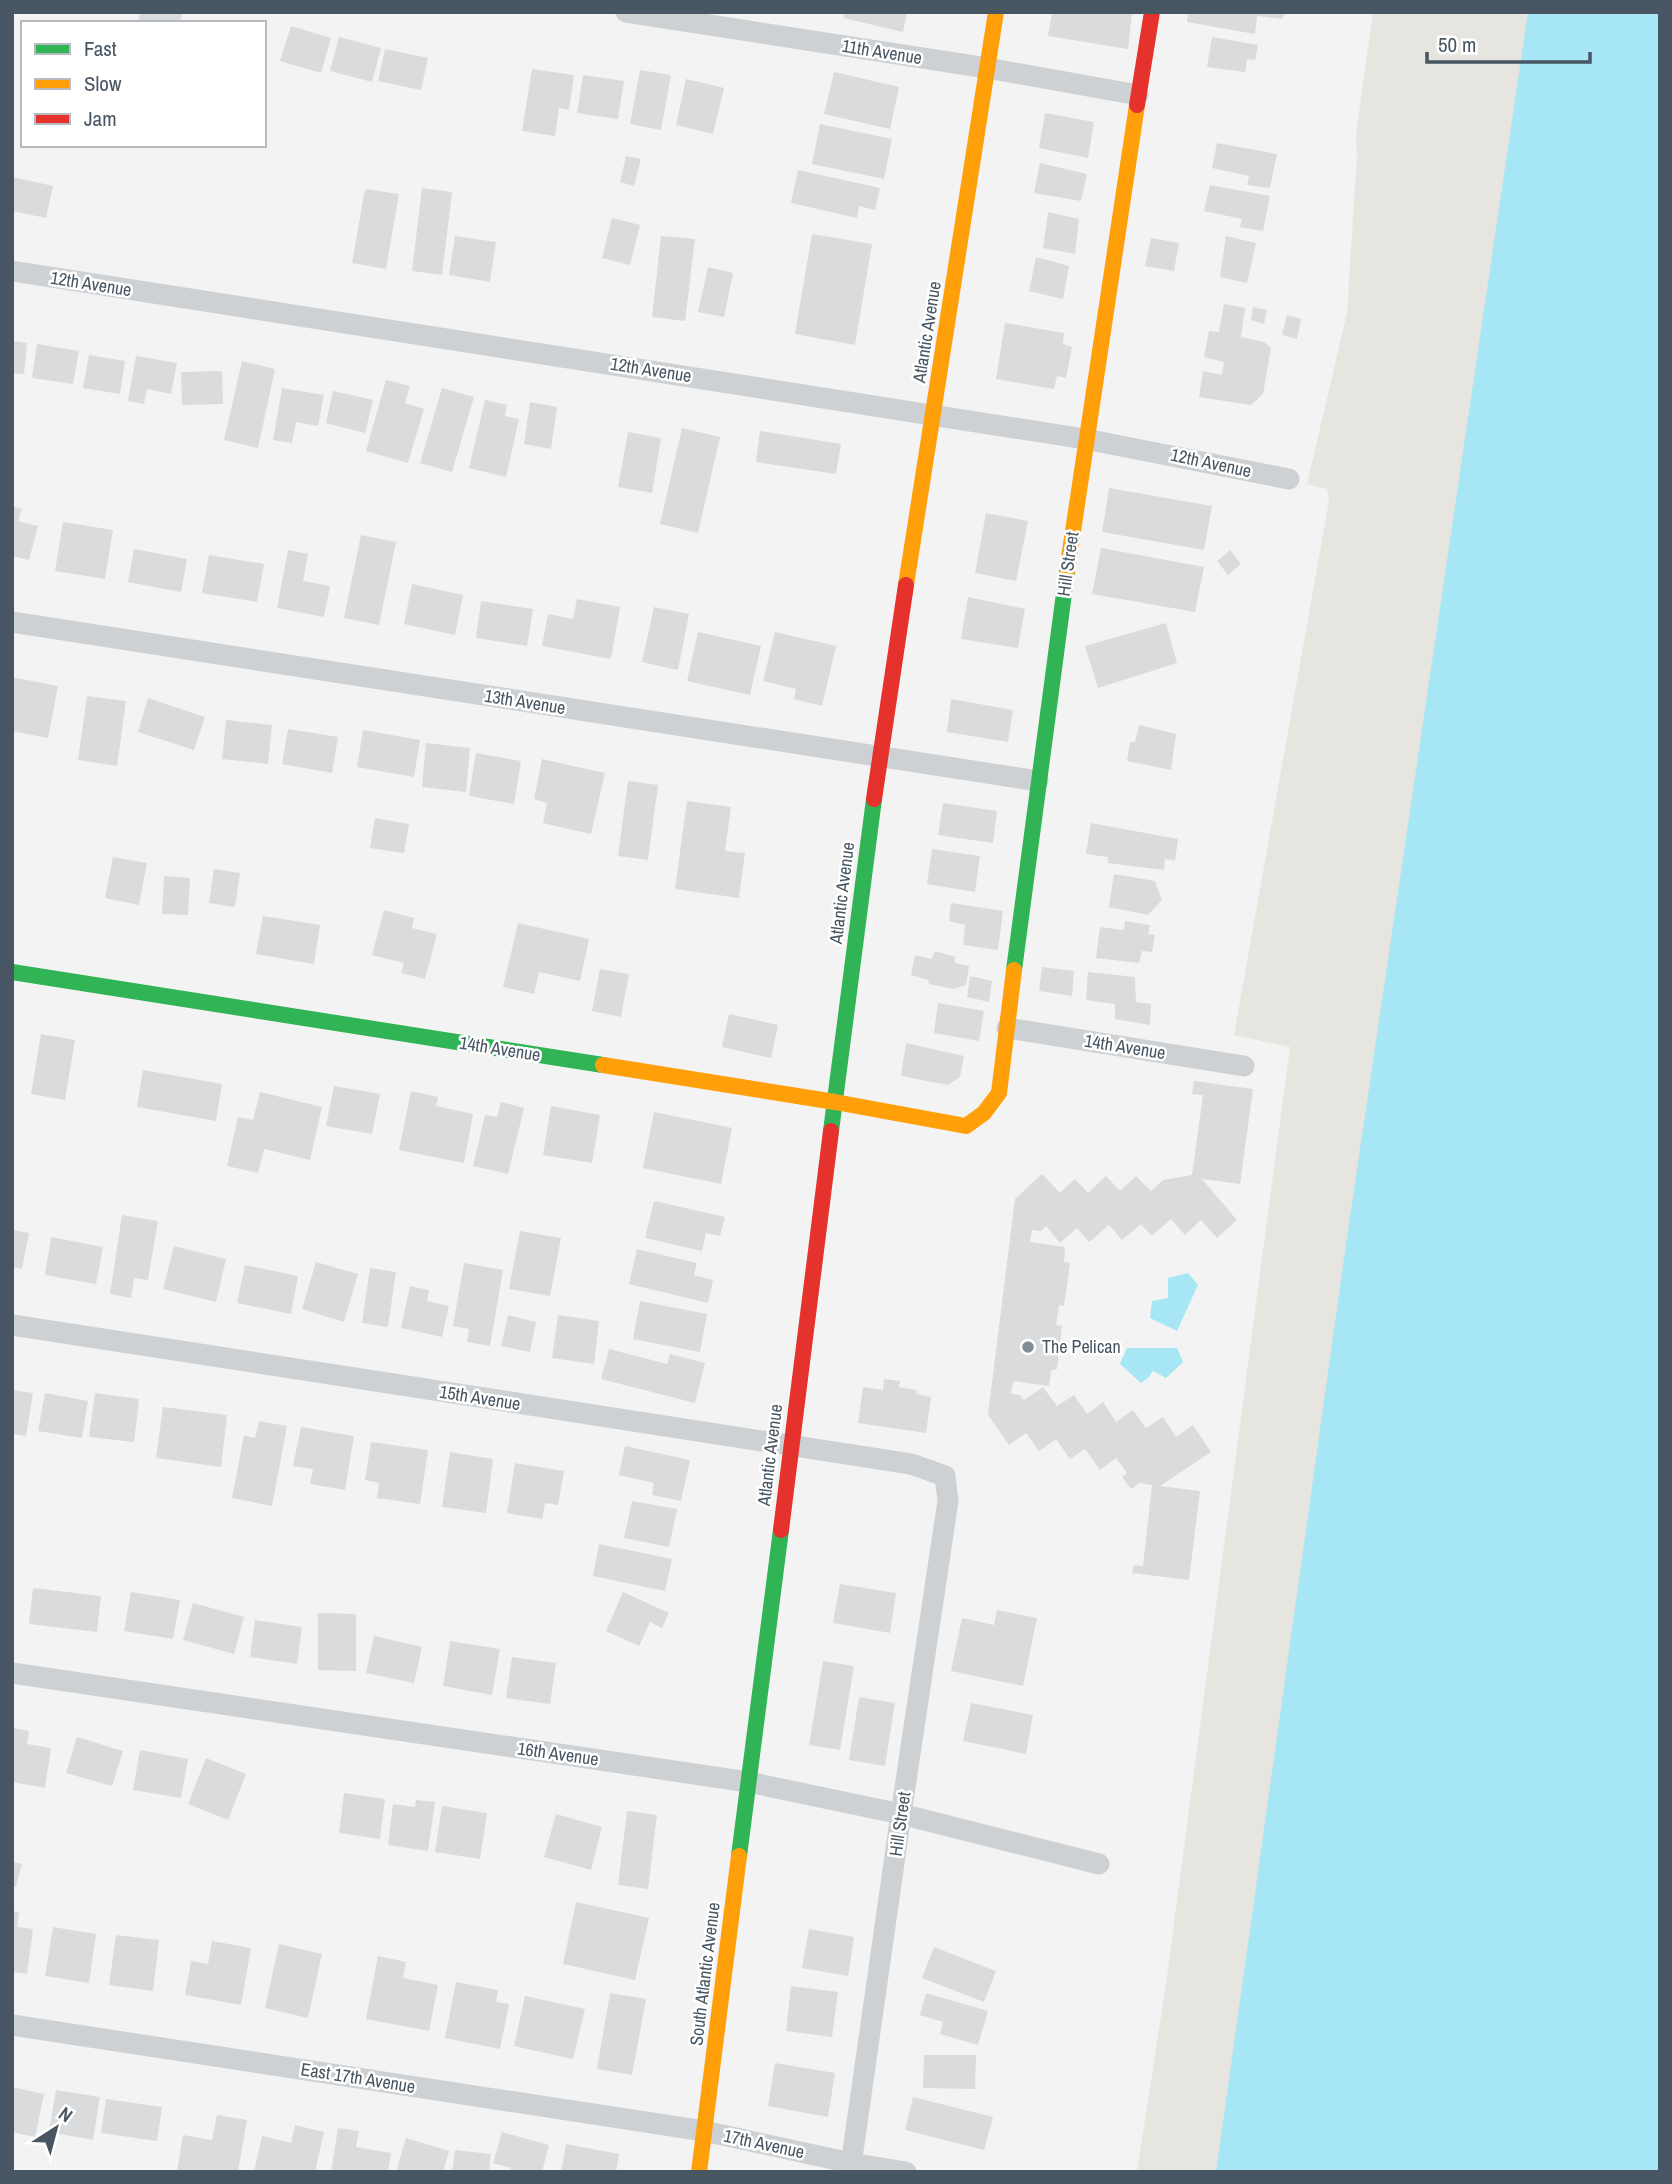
<svg xmlns="http://www.w3.org/2000/svg" width="1672" height="2184" font-family="'Archivo Narrow',sans-serif">
	<style>
		.sand { fill: #e7e5df }
		.water { fill: #a7e6f4 }
		.building { fill: #dadbdd }
		.lines { fill: none; stroke-linecap: round; stroke-linejoin: round }
		.street { stroke: #ced1d4; stroke-width: 21 }
		.fast { stroke: #30b455; stroke-width: 16 }
		.slow { stroke: #ff9f0a; stroke-width: 16 }
		.jam { stroke: #e5322d; stroke-width: 16 }
		.poi-dot { fill: #838d95; stroke: #fff; stroke-width: 2.5 }
		.labels { text-anchor: middle; stroke-width: 5; stroke-linejoin: round; paint-order: stroke }
		.street-label { font-size: 18px; fill: #475662; stroke: #fff }
		.poi-label { font-size: 18px; fill: #475662; stroke: #fff; text-anchor: start }
	</style>
	<rect width="100%" height="100%" fill="#f3f3f3"/>
	<!-- sand -->
	<path class="sand" d="M 1373,12 L 1660,12 L 1660,2172 L 1137,2172 L 1166,1984 L 1290,1047 L 1234,1035 L 1329,501 L 1327,489 L 1307,484 L 1347,313 L 1357,155 L 1356,134 Z"/>
	<!-- water -->
	<path class="water" d="M 1528,12 L 1660,12 L 1660,2172 L 1216,2172 L 1346,1244 Z
		M 1188,1273 L 1198,1285 L 1177,1331 L 1150,1318 L 1152,1301 L 1168,1298 L 1168,1278 Z
		M 1127,1348 L 1177,1348 L 1183,1362 L 1166,1378 L 1153,1371 L 1148,1378 L 1141,1383 L 1120,1364 Z"/>
	<!-- building -->
	<path class="building" d="M 140,12 L 182,12 L 180,23 L 138,23 Z
		M 844,12 L 907,12 L 903,32 L 843,18 Z
		M 1052,12 L 1132,12 L 1128,49 L 1048,36 Z
		M 1188,12 L 1284,12 L 1283,19 L 1257,16 L 1255,34 L 1187,22 Z
		M 291,26 L 331,38 L 321,73 L 280,61 Z
		M 339,37 L 381,48 L 372,82 L 330,71 Z
		M 1212,37 L 1258,45 L 1255,60 L 1247,59 L 1245,72 L 1207,67 Z
		M 385,49 L 428,58 L 421,90 L 378,81 Z
		M 532,69 L 574,75 L 569,110 L 559,108 L 555,136 L 522,131 Z
		M 640,70 L 671,75 L 661,130 L 630,124 Z
		M 834,72 L 899,87 L 890,129 L 824,114 Z
		M 583,75 L 624,81 L 618,119 L 577,113 Z
		M 686,79 L 724,88 L 713,134 L 676,125 Z
		M 1045,113 L 1094,122 L 1088,158 L 1039,148 Z
		M 820,124 L 892,139 L 884,179 L 812,164 Z
		M 1217,143 L 1277,154 L 1270,188 L 1247,185 L 1249,176 L 1212,168 Z
		M 626,156 L 641,159 L 634,186 L 620,182 Z
		M 1040,163 L 1087,174 L 1081,201 L 1034,193 Z
		M 798,170 L 880,188 L 875,210 L 859,206 L 857,218 L 791,203 Z
		M 13,177 L 53,186 L 46,218 L 12,211 Z
		M 1210,185 L 1270,196 L 1263,231 L 1240,227 L 1242,219 L 1204,211 Z
		M 422,188 L 452,192 L 442,275 L 412,271 Z
		M 365,189 L 399,194 L 386,269 L 352,263 Z
		M 1048,212 L 1079,219 L 1075,254 L 1043,248 Z
		M 612,218 L 640,225 L 630,265 L 602,258 Z
		M 812,234 L 872,244 L 855,345 L 795,334 Z
		M 455,236 L 496,242 L 490,282 L 449,275 Z
		M 661,236 L 695,239 L 685,321 L 652,317 Z
		M 1226,236 L 1256,243 L 1247,283 L 1220,277 Z
		M 1151,238 L 1179,243 L 1174,271 L 1145,266 Z
		M 1036,257 L 1069,266 L 1063,299 L 1029,291 Z
		M 708,267 L 733,273 L 724,317 L 698,312 Z
		M 1224,304 L 1245,308 L 1241,337 L 1264,342 L 1271,348 L 1263,394 L 1251,405 L 1199,397 L 1203,371 L 1222,375 L 1224,362 L 1204,357 L 1209,331 L 1219,332 Z
		M 1253,307 L 1267,310 L 1264,324 L 1251,320 Z
		M 1287,315 L 1301,319 L 1297,339 L 1282,335 Z
		M 1005,323 L 1064,333 L 1063,344 L 1072,347 L 1066,378 L 1057,376 L 1054,389 L 996,379 Z
		M 12,341 L 27,343 L 24,374 L 12,373 Z
		M 37,344 L 79,351 L 73,384 L 32,378 Z
		M 89,355 L 125,361 L 120,394 L 83,388 Z
		M 136,356 L 177,363 L 171,394 L 147,389 L 144,404 L 128,401 Z
		M 242,361 L 275,369 L 258,448 L 224,440 Z
		M 222,371 L 223,404 L 182,405 L 181,372 Z
		M 386,380 L 410,386 L 405,403 L 424,409 L 408,463 L 366,451 Z
		M 282,388 L 324,395 L 318,426 L 296,422 L 292,443 L 273,440 Z
		M 442,388 L 474,397 L 452,472 L 420,463 Z
		M 333,391 L 373,400 L 365,433 L 326,423 Z
		M 485,400 L 507,405 L 505,416 L 519,419 L 506,477 L 469,468 Z
		M 530,402 L 557,407 L 551,449 L 524,444 Z
		M 682,428 L 720,437 L 698,533 L 660,524 Z
		M 760,431 L 841,444 L 836,474 L 756,462 Z
		M 628,432 L 661,438 L 652,493 L 618,487 Z
		M 1109,488 L 1212,506 L 1204,550 L 1102,532 Z
		M 12,506 L 22,509 L 18,521 L 38,526 L 29,560 L 12,556 Z
		M 986,513 L 1028,521 L 1016,581 L 975,573 Z
		M 63,522 L 113,530 L 105,579 L 55,571 Z
		M 361,535 L 396,542 L 379,625 L 344,618 Z
		M 1101,548 L 1204,567 L 1195,612 L 1092,594 Z
		M 134,549 L 187,559 L 181,592 L 128,582 Z
		M 288,550 L 308,554 L 303,581 L 330,586 L 324,617 L 277,608 Z
		M 1230,550 L 1241,564 L 1228,575 L 1217,561 Z
		M 209,555 L 264,564 L 257,602 L 202,593 Z
		M 412,584 L 463,595 L 455,635 L 404,624 Z
		M 968,597 L 1025,609 L 1018,648 L 961,639 Z
		M 577,599 L 620,607 L 611,659 L 542,646 L 548,614 L 573,619 Z
		M 481,601 L 533,609 L 527,646 L 476,638 Z
		M 654,607 L 689,614 L 678,670 L 642,662 Z
		M 1166,623 L 1177,663 L 1098,688 L 1085,646 Z
		M 698,632 L 761,646 L 750,695 L 687,681 Z
		M 775,632 L 836,646 L 822,706 L 794,699 L 796,689 L 763,681 Z
		M 12,677 L 58,686 L 48,738 L 12,731 Z
		M 87,696 L 126,701 L 117,766 L 78,760 Z
		M 148,698 L 205,717 L 194,750 L 138,732 Z
		M 951,699 L 1013,710 L 1008,742 L 947,732 Z
		M 226,720 L 272,725 L 268,764 L 222,759 Z
		M 1139,725 L 1176,734 L 1171,770 L 1127,761 L 1130,742 L 1135,742 Z
		M 288,729 L 338,737 L 332,773 L 282,764 Z
		M 363,730 L 420,740 L 414,777 L 357,767 Z
		M 426,743 L 470,748 L 466,792 L 422,787 Z
		M 476,753 L 521,761 L 514,804 L 469,796 Z
		M 542,759 L 605,773 L 591,834 L 543,823 L 547,803 L 534,799 Z
		M 628,781 L 658,785 L 648,860 L 618,856 Z
		M 687,801 L 731,807 L 725,851 L 745,853 L 739,898 L 675,889 Z
		M 943,803 L 997,811 L 993,843 L 938,835 Z
		M 375,818 L 409,824 L 404,853 L 370,848 Z
		M 1091,823 L 1178,839 L 1175,861 L 1165,859 L 1164,870 L 1108,863 L 1108,857 L 1086,854 Z
		M 932,849 L 980,856 L 975,892 L 927,884 Z
		M 113,857 L 147,863 L 139,905 L 105,898 Z
		M 214,869 L 240,873 L 235,907 L 209,903 Z
		M 1114,874 L 1155,881 L 1162,900 L 1148,915 L 1109,907 Z
		M 164,876 L 190,878 L 188,915 L 162,914 Z
		M 951,903 L 1003,911 L 998,950 L 963,945 L 965,925 L 949,921 Z
		M 384,910 L 414,918 L 412,928 L 437,934 L 425,979 L 401,973 L 404,963 L 372,955 Z
		M 263,916 L 320,925 L 314,964 L 256,954 Z
		M 1125,921 L 1150,925 L 1148,934 L 1155,935 L 1152,952 L 1142,951 L 1139,963 L 1096,958 L 1100,927 L 1124,930 Z
		M 518,923 L 589,939 L 580,981 L 539,972 L 534,994 L 503,987 Z
		M 935,951 L 955,957 L 955,963 L 969,966 L 966,985 L 953,989 L 929,984 L 928,980 L 911,975 L 915,955 L 931,959 Z
		M 1042,967 L 1074,971 L 1072,996 L 1039,991 Z
		M 600,969 L 629,974 L 621,1017 L 592,1011 Z
		M 1088,972 L 1135,977 L 1136,1002 L 1151,1004 L 1150,1025 L 1115,1019 L 1115,1004 L 1086,1000 Z
		M 970,976 L 992,981 L 989,1002 L 967,997 Z
		M 938,1003 L 984,1011 L 979,1041 L 934,1033 Z
		M 729,1014 L 778,1025 L 771,1058 L 722,1047 Z
		M 41,1034 L 75,1040 L 65,1100 L 31,1094 Z
		M 906,1043 L 964,1056 L 960,1077 L 948,1085 L 901,1076 Z
		M 143,1070 L 222,1084 L 216,1121 L 137,1107 Z
		M 1194,1081 L 1253,1089 L 1240,1184 L 1202,1179 L 1237,1220 L 1217,1238 L 1201,1220 L 1185,1235 L 1171,1219 L 1152,1236 L 1141,1224 L 1122,1240 L 1109,1225 L 1089,1242 L 1077,1228 L 1060,1243 L 1046,1226 L 1041,1231 L 1032,1230 L 1030,1242 L 1065,1247 L 1064,1262 L 1070,1263 L 1064,1306 L 1059,1305 L 1056,1325 L 1062,1326 L 1057,1369 L 1051,1371 L 1049,1386 L 1013,1381 L 1011,1394 L 1020,1395 L 1024,1400 L 1043,1387 L 1057,1406 L 1074,1395 L 1087,1414 L 1103,1402 L 1116,1422 L 1133,1410 L 1146,1428 L 1163,1417 L 1176,1437 L 1193,1425 L 1211,1452 L 1160,1486 L 1200,1491 L 1189,1580 L 1132,1573 L 1134,1565 L 1143,1566 L 1152,1485 L 1139,1483 L 1131,1489 L 1122,1477 L 1127,1473 L 1116,1458 L 1100,1470 L 1085,1449 L 1070,1459 L 1056,1439 L 1039,1451 L 1026,1433 L 1009,1445 L 988,1415 L 1015,1199 L 1042,1174 L 1060,1193 L 1075,1179 L 1088,1193 L 1106,1176 L 1120,1191 L 1136,1176 L 1151,1191 L 1163,1180 L 1192,1175 L 1203,1095 L 1192,1094 Z
		M 334,1086 L 380,1094 L 372,1134 L 326,1126 Z
		M 411,1091 L 438,1097 L 436,1106 L 473,1114 L 464,1163 L 399,1150 Z
		M 260,1092 L 322,1107 L 310,1160 L 264,1149 L 258,1173 L 227,1166 L 238,1117 L 253,1120 Z
		M 501,1102 L 524,1108 L 508,1174 L 473,1166 L 485,1115 L 497,1117 Z
		M 551,1106 L 600,1115 L 592,1163 L 543,1155 Z
		M 654,1112 L 732,1128 L 721,1184 L 643,1168 Z
		M 654,1201 L 725,1217 L 720,1236 L 706,1233 L 702,1251 L 645,1238 Z
		M 122,1215 L 158,1221 L 148,1280 L 134,1278 L 131,1298 L 110,1294 Z
		M 12,1230 L 29,1233 L 22,1269 L 12,1267 Z
		M 520,1231 L 561,1238 L 550,1296 L 509,1289 Z
		M 51,1237 L 103,1247 L 96,1284 L 45,1275 Z
		M 174,1246 L 226,1259 L 216,1302 L 163,1289 Z
		M 637,1249 L 697,1263 L 694,1275 L 713,1280 L 708,1303 L 629,1284 Z
		M 316,1262 L 358,1274 L 344,1322 L 302,1309 Z
		M 464,1263 L 503,1270 L 490,1346 L 467,1342 L 469,1329 L 453,1326 Z
		M 245,1265 L 298,1276 L 291,1314 L 237,1303 Z
		M 370,1268 L 396,1272 L 388,1327 L 362,1323 Z
		M 410,1286 L 429,1290 L 427,1301 L 449,1306 L 442,1337 L 401,1328 Z
		M 640,1301 L 707,1314 L 700,1352 L 633,1339 Z
		M 508,1315 L 536,1322 L 530,1352 L 501,1346 Z
		M 558,1315 L 599,1321 L 594,1364 L 552,1358 Z
		M 609,1349 L 667,1364 L 670,1354 L 705,1363 L 695,1403 L 601,1379 Z
		M 884,1379 L 900,1381 L 899,1387 L 917,1390 L 916,1394 L 931,1397 L 926,1433 L 858,1423 L 863,1387 L 883,1390 Z
		M 12,1390 L 33,1393 L 26,1436 L 12,1434 Z
		M 45,1393 L 88,1401 L 82,1438 L 38,1431 Z
		M 95,1393 L 139,1399 L 134,1442 L 89,1437 Z
		M 163,1407 L 227,1415 L 221,1467 L 156,1458 Z
		M 259,1421 L 287,1426 L 272,1506 L 232,1498 L 244,1435 L 255,1438 Z
		M 301,1427 L 354,1436 L 345,1490 L 310,1484 L 313,1469 L 293,1466 Z
		M 371,1442 L 428,1450 L 420,1504 L 377,1498 L 379,1483 L 365,1480 Z
		M 625,1446 L 690,1460 L 681,1501 L 652,1495 L 654,1483 L 619,1475 Z
		M 450,1452 L 493,1459 L 486,1513 L 442,1507 Z
		M 515,1463 L 564,1471 L 558,1505 L 545,1503 L 542,1519 L 507,1513 Z
		M 632,1501 L 677,1509 L 669,1547 L 624,1538 Z
		M 599,1544 L 672,1559 L 665,1591 L 593,1576 Z
		M 840,1584 L 896,1593 L 890,1633 L 833,1623 Z
		M 33,1588 L 101,1596 L 97,1632 L 29,1624 Z
		M 131,1592 L 180,1600 L 173,1639 L 124,1631 Z
		M 623,1592 L 669,1613 L 662,1628 L 650,1622 L 639,1646 L 606,1631 Z
		M 193,1603 L 244,1617 L 234,1654 L 183,1640 Z
		M 997,1610 L 1037,1618 L 1023,1686 L 951,1671 L 962,1618 L 994,1625 Z
		M 318,1613 L 356,1614 L 356,1671 L 318,1670 Z
		M 255,1620 L 302,1627 L 297,1664 L 250,1657 Z
		M 374,1636 L 422,1647 L 414,1683 L 366,1673 Z
		M 450,1641 L 500,1649 L 492,1695 L 443,1686 Z
		M 512,1657 L 556,1663 L 550,1704 L 506,1698 Z
		M 823,1661 L 854,1666 L 840,1750 L 809,1745 Z
		M 859,1697 L 895,1703 L 885,1766 L 849,1760 Z
		M 971,1703 L 1033,1715 L 1026,1754 L 963,1741 Z
		M 12,1728 L 29,1731 L 27,1744 L 51,1748 L 45,1788 L 12,1782 Z
		M 77,1737 L 123,1751 L 112,1786 L 66,1773 Z
		M 140,1750 L 188,1759 L 181,1798 L 133,1790 Z
		M 206,1758 L 246,1774 L 228,1820 L 188,1804 Z
		M 344,1793 L 385,1799 L 380,1839 L 339,1833 Z
		M 416,1800 L 435,1802 L 428,1851 L 388,1845 L 393,1804 L 415,1807 Z
		M 442,1806 L 487,1813 L 480,1859 L 435,1852 Z
		M 627,1811 L 657,1815 L 648,1889 L 618,1885 Z
		M 556,1814 L 602,1827 L 591,1870 L 544,1857 Z
		M 12,1862 L 22,1864 L 16,1887 L 12,1887 Z
		M 576,1902 L 649,1918 L 635,1980 L 563,1964 Z
		M 12,1911 L 19,1912 L 17,1927 L 33,1929 L 27,1974 L 12,1972 Z
		M 53,1927 L 96,1934 L 89,1983 L 45,1976 Z
		M 809,1929 L 854,1937 L 848,1976 L 802,1968 Z
		M 116,1935 L 159,1940 L 153,1991 L 109,1985 Z
		M 212,1941 L 251,1948 L 241,2005 L 185,1995 L 191,1961 L 208,1964 Z
		M 279,1944 L 322,1954 L 308,2018 L 265,2008 Z
		M 934,1947 L 996,1971 L 984,2002 L 922,1978 Z
		M 378,1956 L 406,1962 L 403,1978 L 438,1985 L 429,2031 L 366,2019 Z
		M 456,1982 L 498,1990 L 496,2002 L 509,2004 L 500,2049 L 445,2038 Z
		M 791,1986 L 838,1992 L 832,2037 L 786,2031 Z
		M 610,1993 L 646,1999 L 632,2075 L 597,2069 Z
		M 926,1993 L 988,2011 L 978,2045 L 940,2034 L 943,2022 L 920,2015 Z
		M 525,1996 L 585,2009 L 573,2059 L 514,2046 Z
		M 924,2055 L 976,2055 L 975,2089 L 923,2088 Z
		M 775,2063 L 835,2073 L 828,2117 L 768,2106 Z
		M 12,2087 L 44,2094 L 35,2137 L 12,2132 Z
		M 56,2090 L 100,2097 L 93,2140 L 49,2132 Z
		M 913,2097 L 993,2117 L 984,2150 L 905,2130 Z
		M 106,2099 L 162,2107 L 157,2141 L 101,2133 Z
		M 217,2115 L 247,2120 L 238,2172 L 177,2172 L 183,2135 L 212,2140 Z
		M 295,2125 L 324,2132 L 315,2172 L 254,2172 L 262,2136 L 291,2143 Z
		M 338,2128 L 359,2131 L 356,2147 L 391,2153 L 388,2172 L 331,2172 Z
		M 502,2132 L 549,2145 L 542,2172 L 510,2172 L 511,2168 L 493,2163 Z
		M 406,2138 L 449,2151 L 443,2172 L 396,2172 Z
		M 566,2144 L 619,2154 L 616,2172 L 561,2172 Z
		M 455,2150 L 491,2154 L 489,2172 L 452,2172 Z"/>
	<g class="lines">
		<!-- street -->
		<path class="street" d="M 626,12 L 987,68 L 1138,95
			M 12,271 L 1085,439 L 1289,479
			M 12,622 L 1038,781
			M 1007,1028 L 1244,1066
			M 12,1325 L 911,1464 L 945,1476 L 948,1501 L 901,1814 L 850,2172
			M 12,1673 L 748,1782 L 901,1814 L 1099,1864
			M 12,2025 L 704,2131 L 851,2163 L 906,2172"/>
		<!-- fast -->
		<path class="fast" d="M 1014,970 L 1067,571
			M 12,972 L 603,1065
			M 831,1131 L 874,799
			M 739,1856 L 781,1530"/>
		<!-- slow -->
		<path class="slow" d="M 1067,571 L 1137,105
			M 906,585 L 996,12
			M 603,1065 L 835,1102 L 966,1126 L 984,1113 L 999,1093 L 1014,970
			M 699,2172 L 739,1856"/>
		<!-- jam -->
		<path class="jam" d="M 1137,105 L 1152,12
			M 874,799 L 906,585
			M 781,1530 L 831,1131"/>
	</g>
	<!-- markers -->
	<circle class="poi-dot" cx="1028" cy="1347" r="7"/>
	<g class="labels">
		<!-- street labels -->
		<g class="street-label">
			<text transform="translate(882 52) rotate(9)" y="6">11th Avenue</text>
			<text transform="translate(91 284) rotate(9)" y="6">12th Avenue</text>
			<text transform="translate(927 332) rotate(-81)" y="6">Atlantic Avenue</text>
			<text transform="translate(651 370) rotate(9)" y="6">12th Avenue</text>
			<text transform="translate(1211 463) rotate(12)" y="6">12th Avenue</text>
			<text transform="translate(1068 564) rotate(-82)" y="6">Hill Street</text>
			<text transform="translate(525 702) rotate(9)" y="6">13th Avenue</text>
			<text transform="translate(842 893) rotate(-83)" y="6">Atlantic Avenue</text>
			<text transform="translate(1125 1047) rotate(9)" y="6">14th Avenue</text>
			<text transform="translate(500 1049) rotate(9)" y="6">14th Avenue</text>
			<text transform="translate(480 1398) rotate(9)" y="6">15th Avenue</text>
			<text transform="translate(770 1455) rotate(-83)" y="6">Atlantic Avenue</text>
			<text transform="translate(558 1754) rotate(8)" y="6">16th Avenue</text>
			<text transform="translate(900 1824) rotate(-82)" y="6">Hill Street</text>
			<text transform="translate(705 1974) rotate(-83)" y="6">South Atlantic Avenue</text>
			<text transform="translate(358 2078) rotate(9)" y="6">East 17th Avenue</text>
			<text transform="translate(764 2144) rotate(12)" y="6">17th Avenue</text>
		</g>
		<!-- poi labels -->
		<g class="poi-label">
			<text x="1042" y="1353">The Pelican</text>
		</g>
	</g>
	<!-- border -->
	<rect width="1672" height="2184" fill="none" stroke="#475662" stroke-width="28"/>
	<!-- legend -->
	<rect x="21" y="21" width="245" height="126" fill="#ffffff" stroke="#b5bbc0" stroke-width="2"/>
	<rect x="35" y="44" width="35" height="10" fill="#30b455" stroke="#b5bbc0" stroke-width="2"/>
	<text x="84" y="56" font-size="21" fill="#475662">Fast</text>
	<rect x="35" y="79" width="35" height="10" fill="#ff9f0a" stroke="#b5bbc0" stroke-width="2"/>
	<text x="84" y="91" font-size="21" fill="#475662">Slow</text>
	<rect x="35" y="114" width="35" height="10" fill="#e5322d" stroke="#b5bbc0" stroke-width="2"/>
	<text x="84" y="126" font-size="21" fill="#475662">Jam</text>
	<!-- north arrow -->
	<g transform="translate(56 2128) rotate(36)" stroke="#ffffff" stroke-width="5" paint-order="stroke">
	<path d="M0-5L12 26L0 18L-12 26Z" fill="#475662"/>
	<text y="-10" font-size="19" font-weight="bold" text-anchor="middle" fill="#475662">N</text>
	</g>
	<!-- scale -->
	<path d="M1427 52v10h163v-10" fill="none" stroke="#475662" stroke-width="3.5"/>
	<text x="1438" y="52" font-size="21" fill="#475662" stroke="#ffffff" stroke-width="5" paint-order="stroke">50 m</text>
</svg>
